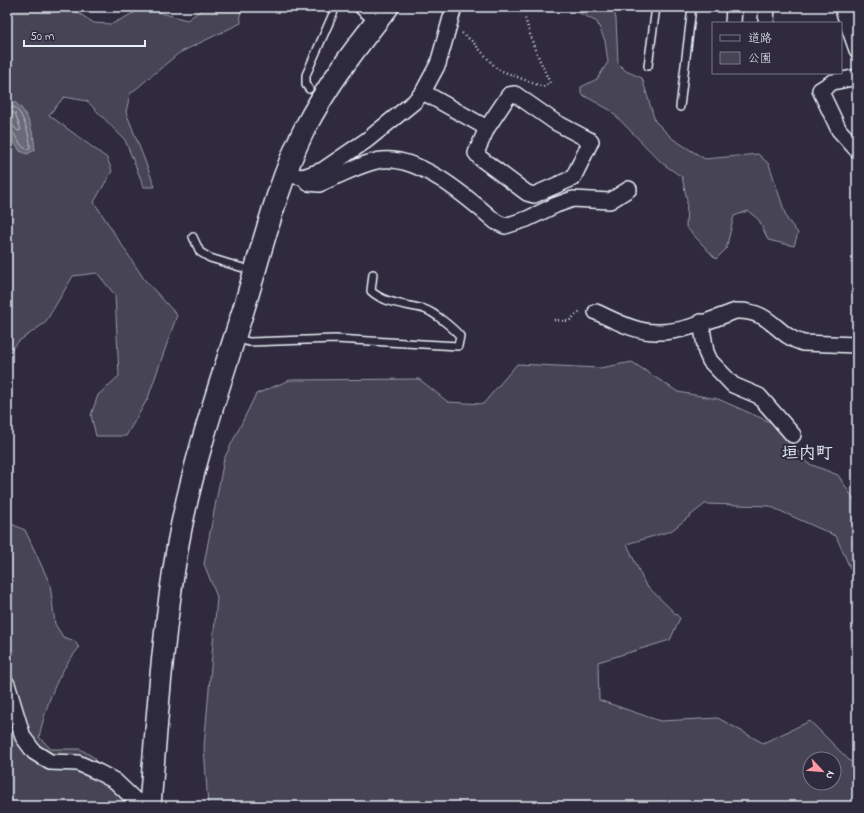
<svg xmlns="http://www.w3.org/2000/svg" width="864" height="813" font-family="'Indie Flower','Klee One',sans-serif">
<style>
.green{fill:#464455;stroke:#979aa6;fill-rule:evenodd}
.water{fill:#696978;stroke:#9c9fab}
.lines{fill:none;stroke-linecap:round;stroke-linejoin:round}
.shore{stroke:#b5bbc5;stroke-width:1}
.lane-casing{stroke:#e8f1f8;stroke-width:10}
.street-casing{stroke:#e8f1f8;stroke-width:18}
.secondary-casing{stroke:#e8f1f8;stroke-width:24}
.path{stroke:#e8f1f8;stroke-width:2.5;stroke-dasharray:1 3;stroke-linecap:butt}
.lane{stroke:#2f2a3d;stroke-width:7}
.street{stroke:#2f2a3d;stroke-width:15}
.secondary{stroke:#2f2a3d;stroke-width:21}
.labels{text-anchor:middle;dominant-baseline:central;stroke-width:4;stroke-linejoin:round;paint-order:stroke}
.neighbourhood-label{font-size:17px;font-weight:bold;fill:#e8f1f8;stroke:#2f2a3d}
</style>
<rect width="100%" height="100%" fill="#2f2a3d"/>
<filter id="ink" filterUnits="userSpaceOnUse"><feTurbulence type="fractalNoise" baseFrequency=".025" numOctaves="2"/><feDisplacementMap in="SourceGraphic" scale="8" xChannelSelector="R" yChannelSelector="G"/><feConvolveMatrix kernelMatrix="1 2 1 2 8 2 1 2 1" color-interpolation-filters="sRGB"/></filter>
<g filter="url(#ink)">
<path class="green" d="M 7,7 L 69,7 L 94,23 L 112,24 L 143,8 L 187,20 L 206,7 L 240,7 L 241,23 L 179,53 L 130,94 L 126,112 L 155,187 L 144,187 L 125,140 L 87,101 L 64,97 L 49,115 L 107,158 L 112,171 L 94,202 L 144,279 L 177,315 L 148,398 L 126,436 L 96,436 L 91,415 L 98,395 L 119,376 L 115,295 L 97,273 L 73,276 L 45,323 L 19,341 L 7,354 Z
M 573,7 L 613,7 L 616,19 L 618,63 L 626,71 L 642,78 L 655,121 L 673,139 L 705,159 L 758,154 L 769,164 L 787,219 L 798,233 L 794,246 L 768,240 L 759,220 L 748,211 L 734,216 L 726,249 L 716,259 L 686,227 L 687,200 L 682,177 L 663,164 L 610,110 L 581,94 L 581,87 L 597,79 L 608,62 L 605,41 L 597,22 L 574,10 Z
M 632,362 L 678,392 L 718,399 L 777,425 L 807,463 L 838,475 L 857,504 L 857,584 L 836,536 L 769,506 L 705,504 L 671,531 L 627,544 L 645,584 L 680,618 L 670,640 L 598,662 L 599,700 L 660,721 L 718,718 L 763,743 L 810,721 L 851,762 L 857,762 L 857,806 L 208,806 L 204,747 L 217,597 L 204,564 L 224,459 L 256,394 L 290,380 L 419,379 L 448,402 L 483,404 L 517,364 L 600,368 ZM 810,759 L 834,759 L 834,783 L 810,783 Z
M 7,522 L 25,530 L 50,584 L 55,624 L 63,637 L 75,641 L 79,648 C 56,675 47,703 39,737 L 51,749 L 80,749 L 95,758 L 100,781 L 125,799 L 131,806 L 7,806 Z"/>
<path class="water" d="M 14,102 C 28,110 34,134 35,150 L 27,154 L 20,151 L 7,131 L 7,105 Z"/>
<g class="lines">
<path class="shore" d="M 7,108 L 14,107 C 22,111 31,138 30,148 L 27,149 C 17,146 17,131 7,130
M 7,113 L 15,113 L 21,130 L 18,131 L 13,126 L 7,125"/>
<defs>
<path id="lane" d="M 648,66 L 656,7
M 309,89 L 306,85 L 306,75 L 336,7
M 680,107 L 692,7
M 193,237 L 200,252 L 210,258 L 253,271
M 236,338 L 249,342 L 335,339 L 458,346 L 460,336 C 453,328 434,312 424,309 C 406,304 385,304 371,291 L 373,274"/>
<path id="street" d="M 362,7 L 378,20
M 842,7 L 857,50
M 733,23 L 734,7
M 766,23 L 767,7
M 857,77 L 833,82 L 820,90 L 839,130 L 857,150
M 423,92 L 487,128 L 509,95 L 515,94 L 555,122 L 591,141 L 573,178 L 534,195 L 527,193 L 480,158 L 476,153 L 487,128
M 295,176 L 303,177 L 323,170 L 367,140 L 414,102 L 423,92 L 438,64 L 454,7
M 303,177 L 308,183 L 319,184 C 337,177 363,162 382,160 C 421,156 469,199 496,222 L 505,226 L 527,219 L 556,205 L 573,199 L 610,201 L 629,189
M 596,312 C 616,321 637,333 659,332 C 685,332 712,319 736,311 C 772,310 775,335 803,343 L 857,345
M 701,322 L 706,352 L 710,361 L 733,385 L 759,396 L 793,435
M 7,684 L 23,737 L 34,752 L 50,762 L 78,763 L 98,772 L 115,781 L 135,800 L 150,805"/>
<path id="secondary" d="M 150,806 C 157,718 163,631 178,544 C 192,465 219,387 243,311 C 261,253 277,184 304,130 C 327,85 357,46 388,7"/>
</defs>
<use href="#lane" class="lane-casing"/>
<use href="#street" class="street-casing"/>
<use href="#secondary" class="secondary-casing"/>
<path class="path" d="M 462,33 L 473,42 L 497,69 L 543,87 L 550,83 L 534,47 L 525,18
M 554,320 L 569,321 L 581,310"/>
<use href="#lane" class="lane"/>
<use href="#street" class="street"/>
<use href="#secondary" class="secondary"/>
</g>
</g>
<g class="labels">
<g class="neighbourhood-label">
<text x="807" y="453">垣内町</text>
</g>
</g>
<rect width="864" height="813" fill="none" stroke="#2f2a3d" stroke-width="24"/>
<rect x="12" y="12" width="840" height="789" fill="none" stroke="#e8f1f8" stroke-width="1.5" filter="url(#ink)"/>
<rect x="712" y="22" width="130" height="52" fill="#2f2a3d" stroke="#797a88"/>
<rect x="720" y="35" width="20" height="6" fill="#2f2a3d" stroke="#797a88"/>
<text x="748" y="42" font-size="12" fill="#e8f1f8">道路</text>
<rect x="720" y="52" width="20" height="12" fill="#464455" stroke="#797a88"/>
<text x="748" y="62" font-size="12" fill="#e8f1f8">公園</text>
<g transform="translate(822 771) rotate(116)"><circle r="19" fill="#2f2a3d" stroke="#797a88"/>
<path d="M0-3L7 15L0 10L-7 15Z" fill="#ff9aa2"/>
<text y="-6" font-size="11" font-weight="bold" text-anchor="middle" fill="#e8f1f8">N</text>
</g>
<path d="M24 40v6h121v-6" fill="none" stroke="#e8f1f8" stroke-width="2"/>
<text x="30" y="40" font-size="12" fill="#e8f1f8" stroke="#2f2a3d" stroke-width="3" paint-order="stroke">50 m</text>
</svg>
